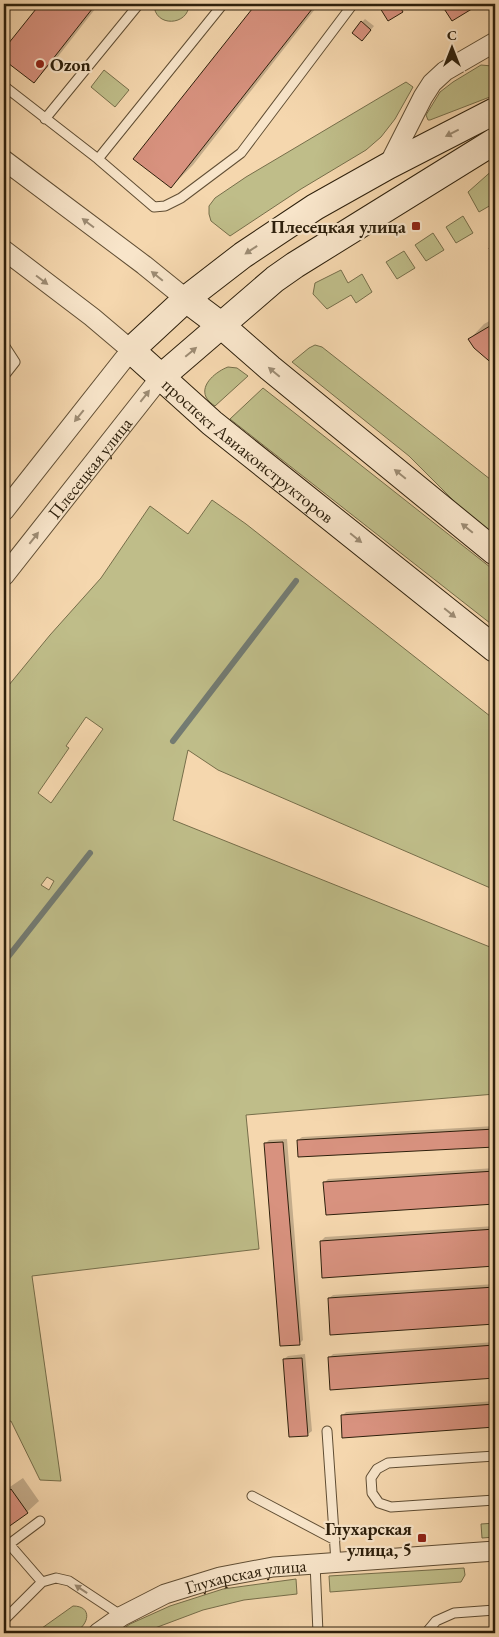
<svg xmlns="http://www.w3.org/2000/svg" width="499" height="1637" font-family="'EB Garamond',serif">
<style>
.green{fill:#bfbd89;stroke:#766e4a;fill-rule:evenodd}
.shadow{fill:#0003}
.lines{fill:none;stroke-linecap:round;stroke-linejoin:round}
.stream{stroke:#737b72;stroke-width:6}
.building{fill:#d8927f;stroke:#2e200c}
.lane-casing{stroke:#604e34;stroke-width:11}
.street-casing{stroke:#604e34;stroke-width:21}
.secondary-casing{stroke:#2e200c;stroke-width:28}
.lane{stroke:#f8e5ca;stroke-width:9}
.street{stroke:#f8e5ca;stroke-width:19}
.secondary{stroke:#f8e5ca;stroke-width:26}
.oneway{fill:#9d8c74}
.poi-dot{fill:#8f2418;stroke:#f8e5ca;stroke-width:2}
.labels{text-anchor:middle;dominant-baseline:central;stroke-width:4.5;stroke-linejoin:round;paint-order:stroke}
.poi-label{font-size:18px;font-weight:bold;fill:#2e200c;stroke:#f8e5ca;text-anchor:end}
.street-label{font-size:18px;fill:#2e200c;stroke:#f8e5ca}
</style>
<rect width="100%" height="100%" fill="#f5d7ae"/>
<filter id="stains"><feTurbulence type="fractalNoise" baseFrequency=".004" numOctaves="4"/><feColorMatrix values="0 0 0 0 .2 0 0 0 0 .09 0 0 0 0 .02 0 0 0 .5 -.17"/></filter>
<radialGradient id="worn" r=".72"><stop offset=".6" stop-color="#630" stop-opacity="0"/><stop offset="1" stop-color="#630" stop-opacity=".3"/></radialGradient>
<path class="green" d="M 154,4 L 189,4 C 189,26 154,28 154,4 Z
M 481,65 L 492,66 L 495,68 L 495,95 L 430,120 L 428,120 L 426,115 L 440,92 L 453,82 Z
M 104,70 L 129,90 L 115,107 L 91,87 Z
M 406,82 L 413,87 L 395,119 L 381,137 L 366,150 L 301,189 L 230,236 L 211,221 L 209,214 L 209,206 L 215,198 L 246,177 Z
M 495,168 L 495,213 L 491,205 L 479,212 L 468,192 Z
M 463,216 L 473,233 L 456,243 L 446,227 Z
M 433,233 L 444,250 L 426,261 L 415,245 Z
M 404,251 L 415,268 L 397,279 L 386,262 Z
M 341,270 L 348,283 L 362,274 L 372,292 L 356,303 L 351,295 L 327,309 L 313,294 L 315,283 Z
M 315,345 L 322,347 L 495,483 L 495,537 L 474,521 L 409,456 L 292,362 L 309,348 Z
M 228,367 L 237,368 L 248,376 L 215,406 C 212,404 208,401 206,397 C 200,384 217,371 228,367 Z
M 263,388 L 495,571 L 495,627 L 230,419 Z
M 212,500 L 246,524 L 495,720 L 495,890 L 218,770 L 188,750 L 173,820 L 495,949 L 495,1094 L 246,1115 L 259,1249 L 32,1276 L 61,1481 L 40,1480 L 11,1421 L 4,1423 L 4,819 L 8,819 L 8,813 L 4,814 L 4,691 L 50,635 L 101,578 L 150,506 L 188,534 ZM 86,717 L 103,729 L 51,803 L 38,793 L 69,748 L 66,746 ZM 47,877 L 54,881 L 49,890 L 41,885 Z
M 495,1523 L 495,1537 L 482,1538 L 481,1524 Z
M 464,1568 L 465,1575 L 461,1582 L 330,1592 L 329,1576 Z
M 296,1579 L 297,1594 L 244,1600 L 203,1610 L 155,1628 L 145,1633 L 117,1633 L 130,1624 L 170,1606 L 223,1589 Z
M 73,1606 C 93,1606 89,1625 75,1632 C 69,1636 44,1633 35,1633 Z"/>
<path class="shadow" d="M 41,4 L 99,4 L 56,59 L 34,81 L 4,59 L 4,51 Z
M 257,4 L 319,4 L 193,165 L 171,187 L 135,159 Z
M 387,4 L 404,4 L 406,8 L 402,11 L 382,9 Z
M 365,19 L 374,26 L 366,36 L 362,22 Z
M 495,318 L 495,364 L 475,347 L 470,339 L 484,324 Z
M 495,1126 L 495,1146 L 299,1156 L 298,1140 L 302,1137 Z
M 287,1139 L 303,1340 L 299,1344 L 265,1144 L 269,1140 Z
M 495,1168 L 495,1203 L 327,1214 L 324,1183 L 328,1179 Z
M 495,1226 L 495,1264 L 323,1276 L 321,1241 L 325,1237 Z
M 495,1284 L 495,1323 L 331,1334 L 329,1298 L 333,1295 Z
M 495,1342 L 495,1377 L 331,1389 L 329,1358 L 333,1354 Z
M 305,1354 L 312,1431 L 308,1434 L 290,1436 L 284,1359 L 288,1356 Z
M 495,1401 L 495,1426 L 343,1437 L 342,1416 L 346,1412 Z
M 23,1478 L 39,1501 L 27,1512 L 4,1528 L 4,1491 Z"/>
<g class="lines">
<path class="stream" d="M 173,741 L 296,581
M 4,962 L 90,853"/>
</g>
<path class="building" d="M 40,4 L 96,4 L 34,83 L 4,60 L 4,49 Z
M 256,4 L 316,4 L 171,188 L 133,159 Z
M 388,4 L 398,4 L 403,12 L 388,21 L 380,8 Z
M 441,4 L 480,4 L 452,21 Z
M 361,21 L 371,30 L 362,41 L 352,33 Z
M 495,244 L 495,260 L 489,248 Z
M 495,323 L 495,366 L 474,348 L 468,339 Z
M 495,1129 L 495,1147 L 298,1157 L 297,1140 Z
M 283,1142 L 300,1345 L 280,1346 L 264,1143 Z
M 495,1171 L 495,1204 L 326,1215 L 323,1182 Z
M 495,1229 L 495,1266 L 322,1278 L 320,1241 Z
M 495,1287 L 495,1324 L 330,1335 L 328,1298 Z
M 495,1345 L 495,1378 L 330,1390 L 328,1357 Z
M 302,1358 L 308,1436 L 289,1437 L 283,1359 Z
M 495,1404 L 495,1427 L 342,1438 L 341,1415 Z
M 11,1489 L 28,1513 L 4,1530 L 4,1494 Z"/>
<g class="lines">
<defs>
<path id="lane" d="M 4,86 L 98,159 L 154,207 L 165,206 L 181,198 L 241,153 L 353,4
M 45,119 L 139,4
M 98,159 L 223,4
M 4,345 L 15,362 L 4,376
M 327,1431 L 336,1562
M 495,1456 L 388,1463 L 377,1469 L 371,1478 L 372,1493 L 379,1503 L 391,1507 L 495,1500
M 252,1496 L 335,1540
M 9,1544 L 42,1582
M 4,1548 L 40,1521
M 315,1563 L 318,1633
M 4,1620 L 42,1582 L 56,1578 L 69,1581 L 122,1616
M 426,1633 L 436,1621 L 454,1613 L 495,1610"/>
<g id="street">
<path d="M 4,160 L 144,265 L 186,299"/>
<path d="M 388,166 L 423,97 L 432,83 L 445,71 L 495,42"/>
<path d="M 4,250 L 92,317 L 131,350 L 4,511"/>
<path id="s1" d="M 4,576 L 160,378"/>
<path id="s2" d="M 98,1633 L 122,1616 L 165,1594 L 220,1577 L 273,1567 L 495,1551"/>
</g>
<g id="secondary">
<path id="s3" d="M 495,111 L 388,166 L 315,207 L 243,255 L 186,299 L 131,350 L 212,423 L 495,649"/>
<path d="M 186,299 L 222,326 L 270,368 L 495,552"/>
<path d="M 160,378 L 275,279 L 295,265 L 495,141"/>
</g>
</defs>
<use href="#lane" class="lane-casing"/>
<use href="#street" class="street-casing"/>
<use href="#secondary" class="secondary-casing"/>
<use href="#lane" class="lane"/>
<use href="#street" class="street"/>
<use href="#secondary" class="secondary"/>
</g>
<defs><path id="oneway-solid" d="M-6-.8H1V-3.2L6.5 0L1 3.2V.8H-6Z" transform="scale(1.25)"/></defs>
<g class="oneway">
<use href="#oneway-solid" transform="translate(452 133) rotate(153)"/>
<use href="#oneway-solid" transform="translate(88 223) rotate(-143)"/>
<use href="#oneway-solid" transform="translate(251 250) rotate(146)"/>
<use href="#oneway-solid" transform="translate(157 276) rotate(-141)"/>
<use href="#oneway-solid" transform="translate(42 280) rotate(37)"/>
<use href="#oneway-solid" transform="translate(191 352) rotate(-40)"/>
<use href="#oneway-solid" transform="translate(274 372) rotate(-140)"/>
<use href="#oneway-solid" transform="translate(145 396) rotate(-52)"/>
<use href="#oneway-solid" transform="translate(79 416) rotate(129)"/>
<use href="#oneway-solid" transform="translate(400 474) rotate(-141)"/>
<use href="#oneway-solid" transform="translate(467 528) rotate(-141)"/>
<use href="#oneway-solid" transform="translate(34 538) rotate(-52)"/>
<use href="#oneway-solid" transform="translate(356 538) rotate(39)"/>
<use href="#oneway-solid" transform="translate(450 613) rotate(39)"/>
<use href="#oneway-solid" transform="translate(81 1589) rotate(-146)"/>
</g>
<g class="poi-dot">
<circle cx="40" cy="64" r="5"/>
<rect x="411" y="221" width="10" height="10" rx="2.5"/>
<rect x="417" y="1533" width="10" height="10" rx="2.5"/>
</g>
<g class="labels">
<g class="poi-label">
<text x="50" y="64" text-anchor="start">Ozon</text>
<text x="406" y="226">Плесецкая улица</text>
<text x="412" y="1528">Глухарская<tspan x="412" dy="21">улица, 5</tspan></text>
</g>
<g class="street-label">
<text stroke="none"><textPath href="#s3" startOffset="592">проспект Авиаконструкторов</textPath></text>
<text stroke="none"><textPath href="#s1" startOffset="138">Плесецкая улица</textPath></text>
<text stroke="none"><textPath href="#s2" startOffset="161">Глухарская улица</textPath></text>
</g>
</g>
<rect width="499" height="1637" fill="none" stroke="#f5d7ae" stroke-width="20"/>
<rect x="5" y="5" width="489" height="1627" fill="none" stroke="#2e200c" stroke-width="2.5"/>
<rect x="10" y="10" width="479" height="1617" fill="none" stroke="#2e200c"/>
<g transform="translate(452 48)" stroke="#f8e5ca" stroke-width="4" paint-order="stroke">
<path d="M0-4L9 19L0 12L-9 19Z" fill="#2e200c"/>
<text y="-8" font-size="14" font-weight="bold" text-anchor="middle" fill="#2e200c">С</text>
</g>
<rect width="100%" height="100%" filter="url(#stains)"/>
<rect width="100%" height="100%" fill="url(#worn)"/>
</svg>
